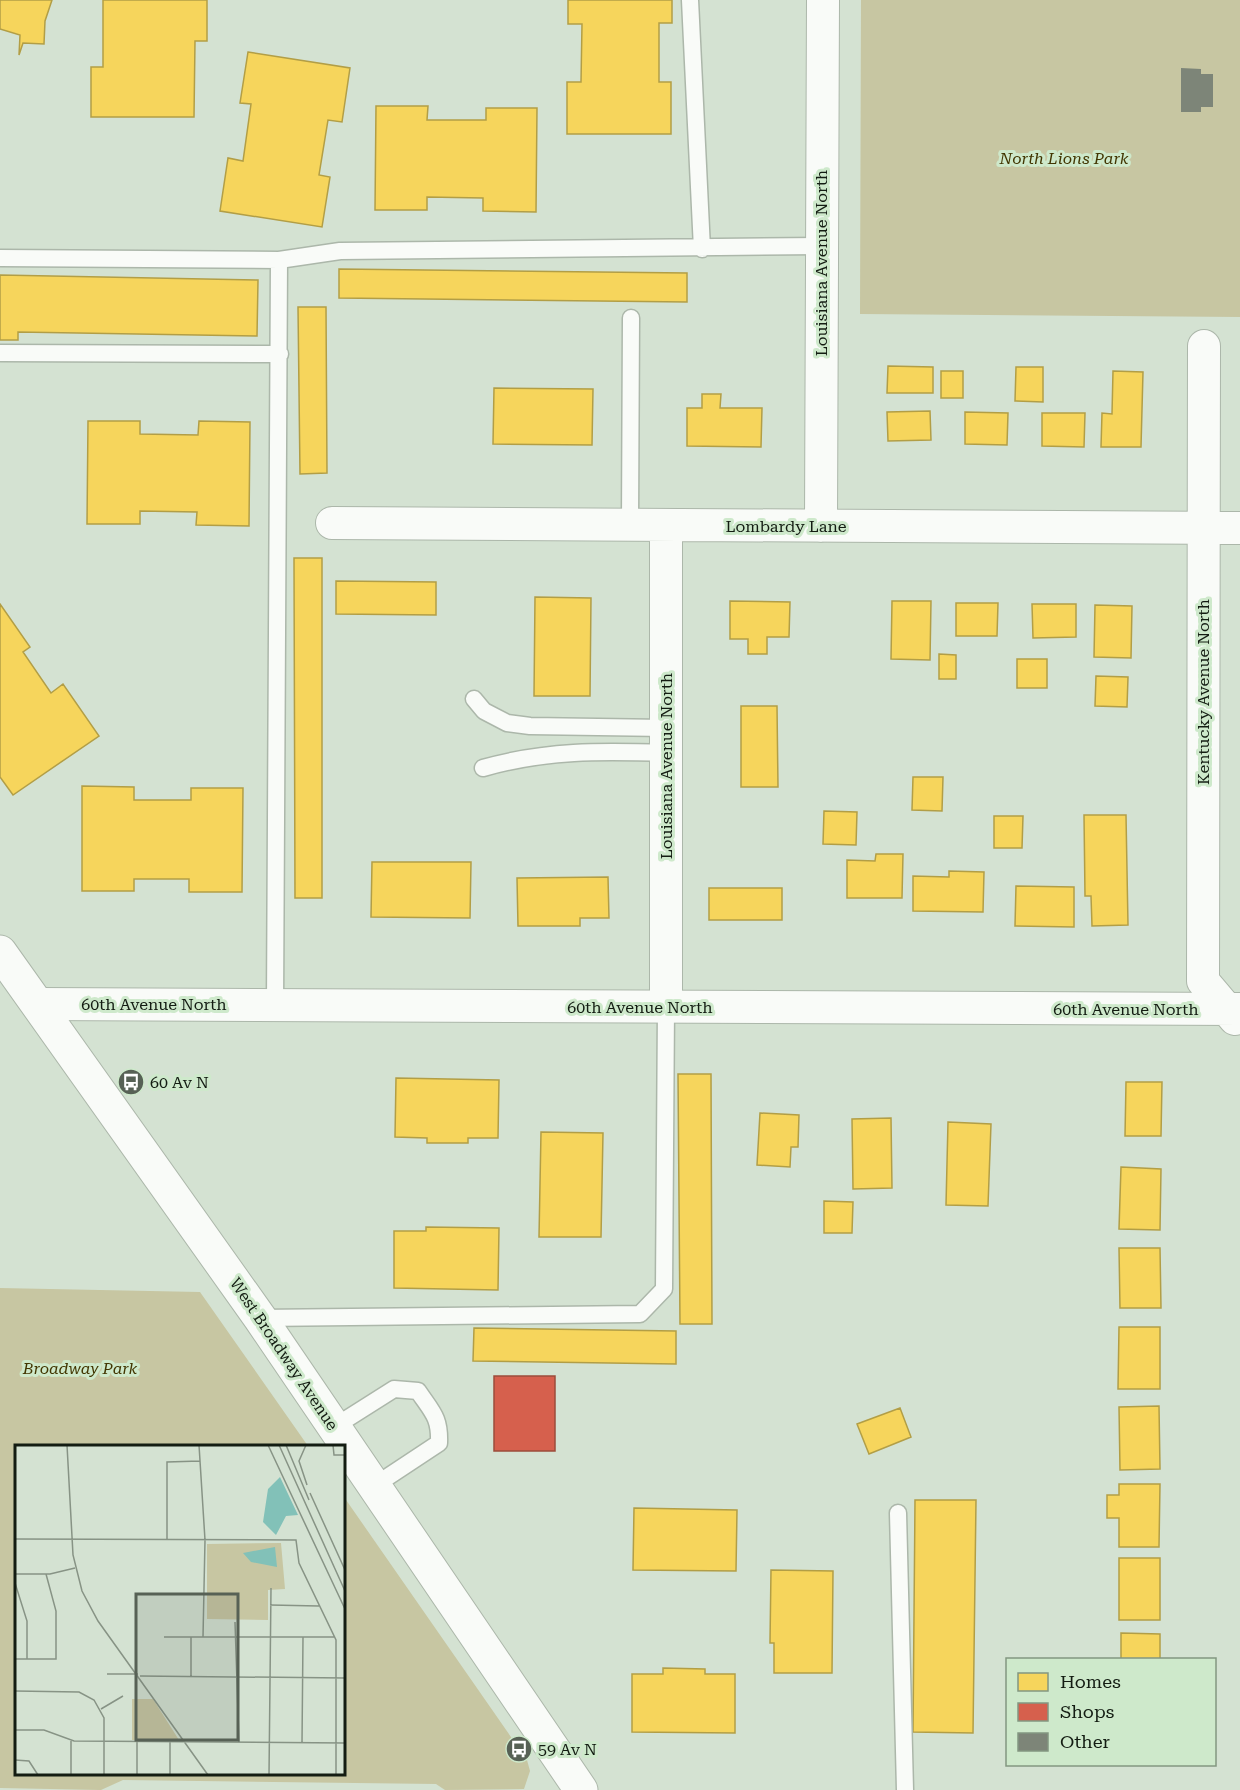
<svg xmlns="http://www.w3.org/2000/svg" width="1240" height="1790" font-family="'Roboto Serif',serif">
<style>
.green{fill:#c7c6a2}
.homes{fill:#f6d55c;stroke:#b29e46;stroke-width:1.5}
.shops{fill:#d6604d;stroke:#9c4c3b;stroke-width:1.5}
.building{fill:#7d8578}
.lines{fill:none;stroke-linecap:round;stroke-linejoin:round}
.service-casing{stroke:#acb7aa;stroke-width:19}
.minor-casing{stroke:#acb7aa;stroke-width:34}
.tertiary-casing{stroke:#acb7aa;stroke-width:35}
.service{stroke:#f9fbf8;stroke-width:16}
.minor{stroke:#f9fbf8;stroke-width:32}
.tertiary{stroke:#f9fbf8;stroke-width:33}
.labels{text-anchor:middle;dominant-baseline:central;stroke-width:6;stroke-linejoin:round;paint-order:stroke}
.park-label{font-size:16px;font-style:italic;fill:#423602;stroke:#cee9cb}
.street-label{font-size:16px;fill:#131c12;stroke:#cee9cb}
.poi-label{font-size:16px;fill:#131c12;stroke:#cee9cb;text-anchor:start}
.inset-road{fill:none;stroke:#879385;stroke-width:1.5}
.view{fill:#576155;fill-opacity:0.15;stroke:#576155;stroke-width:3}
.inset-edge{fill:none;stroke:#131c12;stroke-width:3}
</style>
<rect width="100%" height="100%" fill="#d4e2d2"/>
<path class="green" d="M 861,0 L 1240,0 L 1240,317 L 860,314 Z
M 0,1288 L 200,1292 L 308,1446 L 16,1446 L 16,1774 L 344,1774 L 344,1497 L 527,1760 L 530,1771 L 524,1789 L 445,1790 L 436,1784 L 123,1780 L 101,1790 L 0,1788 Z"/>
<path class="homes" d="M 0,0 L 52,0 L 45,21 L 44,44 L 23,43 L 19,55 L 20,35 L 0,29 Z
M 103,0 L 207,0 L 207,41 L 195,41 L 194,117 L 91,117 L 91,67 L 103,67 Z
M 568,0 L 672,0 L 672,23 L 659,23 L 659,82 L 671,82 L 671,134 L 567,134 L 567,82 L 581,82 L 582,24 L 568,24 Z
M 248,52 L 350,68 L 342,122 L 328,120 L 319,175 L 330,177 L 322,227 L 220,211 L 228,158 L 243,161 L 251,104 L 240,103 Z
M 376,106 L 428,106 L 427,120 L 486,120 L 486,108 L 537,108 L 536,212 L 483,211 L 483,198 L 427,197 L 427,210 L 375,210 Z
M 339,269 L 687,273 L 687,302 L 339,298 Z
M 0,275 L 258,280 L 257,336 L 18,332 L 18,340 L 0,340 Z
M 298,307 L 326,307 L 327,473 L 300,474 Z
M 888,366 L 933,367 L 933,393 L 887,393 Z
M 1016,367 L 1043,367 L 1043,402 L 1015,401 Z
M 941,371 L 963,371 L 963,398 L 941,398 Z
M 1113,371 L 1143,372 L 1141,447 L 1101,447 L 1102,413 L 1112,414 Z
M 494,388 L 593,389 L 592,445 L 493,444 Z
M 702,394 L 721,394 L 720,408 L 762,408 L 761,447 L 687,446 L 687,408 L 702,408 Z
M 930,411 L 931,440 L 888,441 L 887,412 Z
M 965,412 L 1008,413 L 1007,445 L 965,444 Z
M 1042,413 L 1085,413 L 1084,447 L 1042,446 Z
M 88,421 L 140,421 L 140,434 L 198,435 L 199,421 L 250,422 L 249,526 L 196,525 L 197,512 L 140,511 L 140,524 L 87,524 Z
M 294,558 L 322,558 L 322,898 L 295,898 Z
M 336,581 L 436,582 L 436,615 L 336,614 Z
M 535,597 L 591,598 L 590,696 L 534,696 Z
M 730,601 L 790,602 L 789,637 L 767,637 L 767,654 L 748,654 L 748,639 L 730,639 Z
M 892,601 L 931,601 L 930,660 L 891,659 Z
M 956,603 L 998,603 L 997,636 L 956,636 Z
M 0,604 L 30,647 L 23,652 L 51,693 L 63,684 L 99,736 L 13,795 L 0,777 Z
M 1032,604 L 1076,604 L 1076,637 L 1033,638 Z
M 1095,605 L 1132,606 L 1131,658 L 1094,657 Z
M 939,654 L 956,655 L 956,679 L 939,679 Z
M 1017,659 L 1047,659 L 1047,688 L 1017,688 Z
M 1096,676 L 1128,677 L 1127,707 L 1095,706 Z
M 741,706 L 777,706 L 778,787 L 741,787 Z
M 913,777 L 943,777 L 942,811 L 912,810 Z
M 82,786 L 134,787 L 134,800 L 191,800 L 191,788 L 243,788 L 242,892 L 189,892 L 189,879 L 134,879 L 134,891 L 82,891 Z
M 824,811 L 857,812 L 856,845 L 823,844 Z
M 1084,815 L 1126,815 L 1128,925 L 1092,926 L 1091,896 L 1085,896 Z
M 994,816 L 1023,816 L 1022,848 L 994,848 Z
M 876,854 L 903,854 L 902,898 L 847,898 L 847,860 L 875,861 Z
M 372,862 L 471,862 L 470,918 L 371,917 Z
M 949,871 L 984,872 L 983,912 L 913,911 L 913,876 L 949,877 Z
M 608,877 L 609,918 L 580,918 L 580,926 L 518,926 L 517,878 Z
M 1016,886 L 1074,887 L 1074,927 L 1015,926 Z
M 709,888 L 782,888 L 782,920 L 709,920 Z
M 678,1074 L 711,1074 L 712,1324 L 680,1324 Z
M 396,1078 L 499,1080 L 498,1138 L 468,1138 L 468,1143 L 427,1143 L 427,1138 L 395,1137 Z
M 1126,1082 L 1162,1082 L 1161,1136 L 1125,1136 Z
M 760,1113 L 799,1115 L 798,1147 L 791,1147 L 790,1167 L 757,1165 Z
M 891,1118 L 892,1188 L 853,1189 L 852,1119 Z
M 948,1122 L 991,1124 L 988,1206 L 946,1205 Z
M 541,1132 L 603,1133 L 601,1237 L 539,1237 Z
M 1121,1167 L 1161,1169 L 1160,1230 L 1119,1229 Z
M 824,1201 L 853,1202 L 852,1233 L 824,1233 Z
M 426,1227 L 499,1228 L 498,1290 L 394,1288 L 394,1231 L 426,1231 Z
M 1119,1248 L 1160,1248 L 1161,1308 L 1120,1308 Z
M 1119,1327 L 1160,1327 L 1160,1389 L 1118,1389 Z
M 474,1328 L 676,1331 L 676,1364 L 473,1361 Z
M 1159,1406 L 1160,1469 L 1120,1470 L 1119,1407 Z
M 900,1408 L 911,1437 L 869,1454 L 857,1424 Z
M 1119,1484 L 1160,1484 L 1159,1547 L 1119,1547 L 1119,1518 L 1107,1518 L 1107,1495 L 1119,1495 Z
M 915,1500 L 976,1500 L 973,1733 L 913,1732 Z
M 634,1508 L 737,1510 L 736,1571 L 633,1570 Z
M 1119,1558 L 1160,1558 L 1160,1620 L 1119,1620 Z
M 771,1570 L 833,1571 L 832,1673 L 774,1673 L 774,1643 L 770,1643 Z
M 1121,1633 L 1160,1634 L 1160,1660 L 1121,1660 Z
M 663,1668 L 705,1669 L 705,1674 L 735,1674 L 735,1733 L 632,1732 L 632,1674 L 663,1674 Z"/>
<path class="shops" d="M 494,1376 L 555,1376 L 555,1451 L 494,1451 Z"/>
<path class="building" d="M 1181,68 L 1201,69 L 1201,74 L 1213,74 L 1213,107 L 1201,107 L 1201,112 L 1181,112 Z"/>
<g class="lines">
<defs>
<path id="service" d="M 690,0 L 702,249
M 0,258 L 279,260 L 340,251 L 821,246
M 0,353 L 280,354
M 630,525 L 631,318
M 474,699 L 484,711 L 507,723 L 530,726 L 666,728
M 483,768 C 546,750 601,751 666,753
M 275,1005 L 279,260
M 260,1318 L 640,1314 L 664,1289 L 666,1007
M 334,1427 L 394,1389 L 418,1391 C 432,1412 440,1417 439,1443 L 374,1486
M 898,1513 L 905,1790"/>
<path id="minor" d="M 1204,346 L 1203,981 L 1235,1019
M 332,523 L 1240,528
M 666,525 L 666,1007
M 821,526 L 823,0
M 39,1004 L 1240,1009"/>
<path id="tertiary" d="M 0,952 L 260,1318 L 581,1790"/>
</defs>
<use href="#service" class="service-casing"/>
<use href="#minor" class="minor-casing"/>
<use href="#tertiary" class="tertiary-casing"/>
<use href="#service" class="service"/>
<use href="#minor" class="minor"/>
<use href="#tertiary" class="tertiary"/>
</g>
<defs>
<symbol id="bus-disc" viewBox="-11 -11 22 22"><circle r="9.5" fill="#576155" stroke="#cee9cb"/><path d="M-5-6H5V4H4V6H2V4H-2V6H-4V4H-5ZM-3.5-4V0h7V-4ZM-3.5 1.2v1.5H-2V1.2ZM2 1.2v1.5H3.5V1.2Z" fill="#fff"/></symbol>
</defs>
<g fill-rule="evenodd">
<use href="#bus-disc" x="116" y="1067" width="30" height="30"/>
<use href="#bus-disc" x="504" y="1734" width="30" height="30"/>
</g>
<g class="labels">
<g class="park-label">
<text x="1064" y="158">North Lions Park</text>
<text x="80" y="1368">Broadway Park</text>
</g>
<g class="street-label">
<text transform="translate(821 263) rotate(-90)">Louisiana Avenue North</text>
<text x="786" y="526">Lombardy Lane</text>
<text transform="translate(1203 692) rotate(-90)">Kentucky Avenue North</text>
<text transform="translate(666 766) rotate(-90)">Louisiana Avenue North</text>
<text x="154" y="1004">60th Avenue North</text>
<text x="640" y="1007">60th Avenue North</text>
<text x="1126" y="1009">60th Avenue North</text>
<text transform="translate(284 1354) rotate(56)">West Broadway Avenue</text>
</g>
<g class="poi-label">
<text x="150" y="1082">60 Av N</text>
<text x="538" y="1749">59 Av N</text>
</g>
</g>
<g transform="translate(15 1445)">
<rect width="330" height="330" fill="#d4e2d2"/>
<path d="M 266,98 L 270,144 L 253,145 L 253,175 L 192,174 L 192,99 ZM 117,254 L 138,254 L 164,295 L 117,295 Z" fill="#c7c6a2"/>
<path d="M 265,32 L 283,70 L 271,71 L 261,90 L 248,77 L 253,44 ZM 260,102 L 262,122 L 236,117 L 228,108 Z" fill="#82c1b8"/>
<path class="inset-road" d="M 52,0 L 58,110 L 67,146 L 83,176 L 193,330M 184,0 L 190,95 L 188,192M 253,0 L 330,164M 264,0 L 330,146M 271,0 L 294,55M 291,0 L 284,16 L 292,40M 318,0 L 319,10 L 330,10M 295,48 L 330,125M 0,94 L 281,95 L 284,118 L 321,195 L 321,330M 152,95 L 152,17 L 185,16M 0,129 L 35,129 L 60,123M 0,138 L 12,176 L 12,214M 255,160 L 304,161M 220,177 L 224,298M 149,192 L 319,192M 176,192 L 176,231M 0,214 L 41,214 L 41,166 L 31,129M 92,229 L 123,229M 125,231 L 330,233M 0,246 L 64,247 L 79,255 L 89,273 L 89,330M 86,264 L 108,251M 0,285 L 29,285 L 59,296 L 330,298M 287,298 L 288,192M 0,315 L 14,316 L 23,330M 56,330 L 56,296M 122,330 L 122,297M 155,330 L 155,297M 193,330 L 231,330M 254,330 L 256,143"/>
<path class="view" d="M 121,149 L 223,149 L 223,295 L 121,295 Z"/>
<rect width="330" height="330" class="inset-edge"/>
</g>
<rect x="1006" y="1658" width="210" height="108" fill="#cee9cb" stroke="#839781" stroke-width="1.5"/>
<rect x="1018" y="1673" width="30" height="18" fill="#f6d55c" stroke="#839781" stroke-width="1.5"/>
<text x="1060" y="1688" font-size="18" fill="#131c12">Homes</text>
<rect x="1018" y="1703" width="30" height="18" fill="#d6604d" stroke="#839781" stroke-width="1.5"/>
<text x="1060" y="1718" font-size="18" fill="#131c12">Shops</text>
<rect x="1018" y="1733" width="30" height="18" fill="#7d8578" stroke="#839781" stroke-width="1.5"/>
<text x="1060" y="1748" font-size="18" fill="#131c12">Other</text>
</svg>
